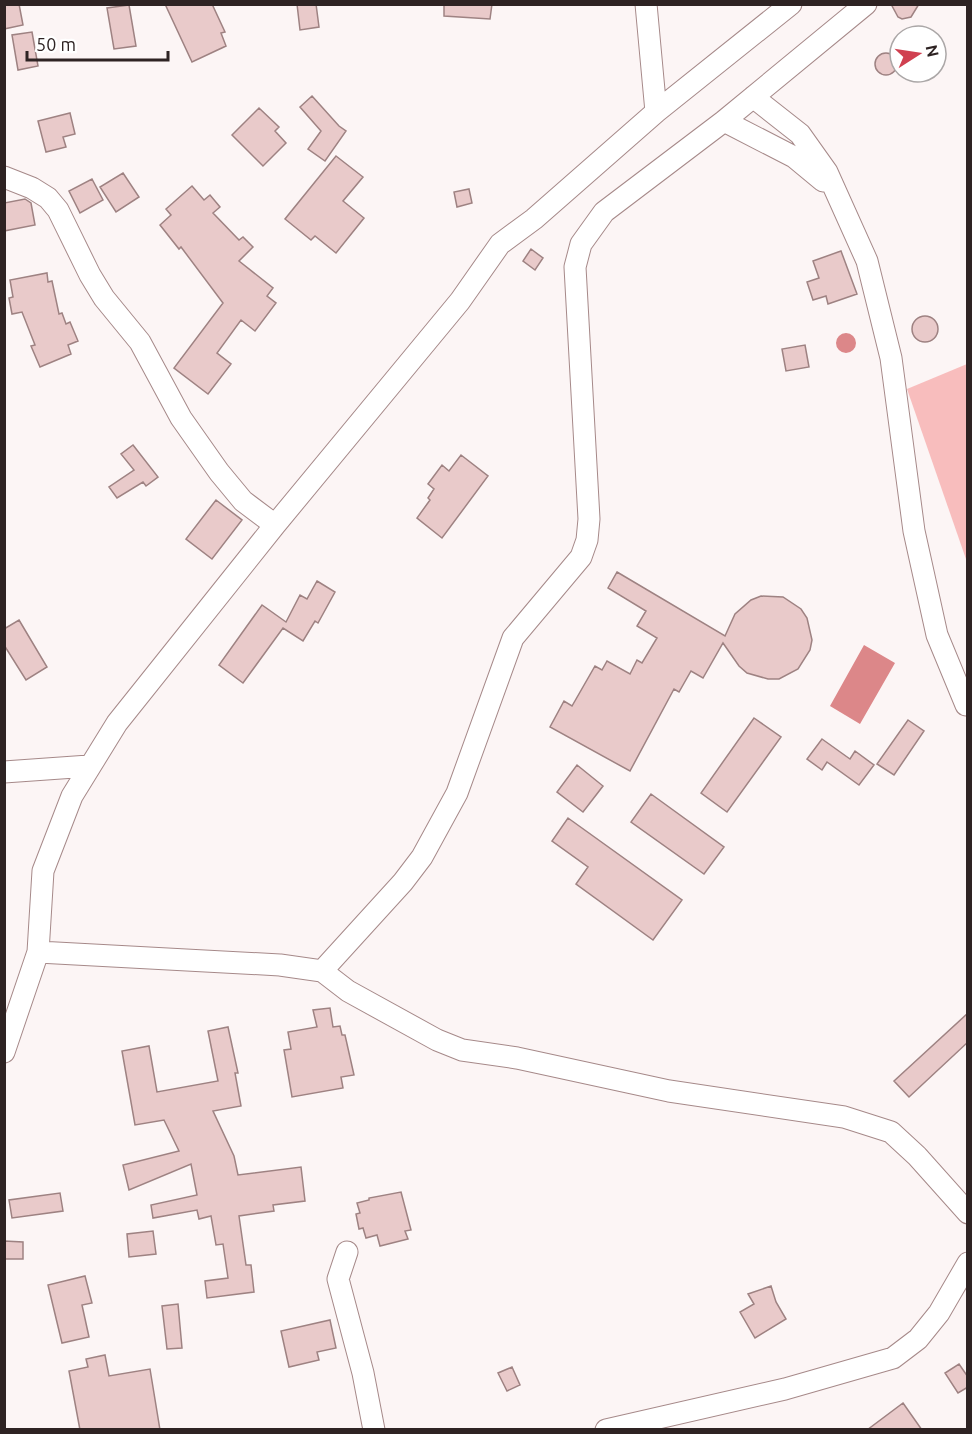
<svg xmlns="http://www.w3.org/2000/svg" width="972" height="1434" font-family="Ubuntu,sans-serif">
<style>
.green{fill:#f8bdbd}
.water{fill:#dc8789}
.building{fill:#e9caca;stroke:#9e8282;stroke-width:1.5}
.lines{fill:none;stroke-linecap:round;stroke-linejoin:round}
.minor-casing{stroke:#a68989;stroke-width:23}
.minor{stroke:#fff;stroke-width:21}
</style>
<rect width="100%" height="100%" fill="#fcf5f5"/>
<path class="green" d="M 967,364 L 967,562 L 907,389 Z"/>
<path class="water" d="M836 343a10 10 0 1 1 20 0a10 10 0 1 1-20 0Z
M 864,645 L 895,663 L 860,724 L 830,706 Z"/>
<path class="building" d="M 4,4 L 19,4 L 23,25 L 4,29 Z
M 165,4 L 212,4 L 225,32 L 221,33 L 226,46 L 192,62 Z
M 297,4 L 316,4 L 319,27 L 300,30 Z
M 444,4 L 492,4 L 490,19 L 444,16 Z
M 891,4 L 919,4 L 911,17 L 902,19 L 898,17 Z
M 129,5 L 136,46 L 114,49 L 107,8 Z
M 32,32 L 38,66 L 18,70 L 12,35 Z
M875 64a11 11 0 1 1 22 0a11 11 0 1 1-22 0Z
M 312,96 L 339,126 L 346,131 L 325,161 L 308,149 L 321,131 L 300,107 Z
M 259,108 L 279,127 L 275,131 L 286,143 L 263,166 L 232,135 Z
M 70,113 L 75,134 L 63,137 L 66,147 L 46,152 L 38,121 Z
M 336,156 L 363,177 L 343,201 L 364,218 L 336,253 L 315,236 L 311,240 L 285,219 Z
M 123,173 L 139,197 L 116,212 L 100,187 Z
M 92,179 L 103,200 L 80,213 L 69,191 Z
M 192,186 L 204,200 L 210,195 L 220,207 L 213,213 L 239,240 L 243,237 L 253,247 L 239,261 L 273,288 L 267,296 L 276,303 L 255,331 L 241,320 L 217,353 L 231,364 L 208,394 L 174,368 L 223,303 L 181,247 L 179,249 L 160,225 L 171,215 L 166,209 Z
M 469,189 L 472,203 L 457,207 L 454,192 Z
M 25,199 L 31,203 L 35,225 L 4,231 L 4,203 Z
M 531,249 L 543,258 L 535,270 L 523,261 Z
M 841,251 L 857,294 L 828,304 L 826,296 L 813,300 L 807,282 L 819,278 L 813,261 Z
M 47,273 L 48,282 L 52,281 L 59,314 L 62,313 L 66,324 L 70,322 L 78,341 L 68,345 L 71,354 L 40,367 L 31,346 L 35,345 L 22,312 L 12,314 L 9,298 L 13,297 L 10,280 Z
M912 329a13 13 0 1 1 26 0a13 13 0 1 1-26 0Z
M 805,345 L 809,367 L 786,371 L 782,349 Z
M 133,445 L 158,477 L 146,486 L 143,482 L 117,498 L 109,487 L 134,470 L 121,454 Z
M 461,455 L 488,476 L 442,538 L 417,518 L 430,500 L 428,498 L 434,489 L 428,484 L 442,465 L 449,471 Z
M 216,500 L 242,520 L 212,559 L 186,539 Z
M 617,572 L 725,636 L 735,614 L 751,600 L 761,596 L 783,597 L 801,609 L 807,618 L 812,640 L 810,650 L 798,669 L 779,679 L 768,679 L 747,673 L 739,666 L 723,643 L 703,678 L 691,671 L 679,692 L 674,689 L 630,771 L 550,727 L 564,701 L 572,706 L 595,666 L 602,670 L 607,661 L 630,674 L 637,660 L 642,663 L 657,638 L 637,626 L 646,611 L 608,588 Z
M 317,581 L 335,592 L 318,623 L 315,621 L 303,641 L 283,628 L 243,683 L 219,665 L 262,605 L 286,622 L 300,595 L 307,599 Z
M 19,620 L 47,667 L 26,680 L 4,645 L 4,629 Z
M 754,718 L 781,737 L 727,812 L 701,793 Z
M 908,720 L 924,731 L 894,775 L 877,764 Z
M 822,739 L 850,759 L 855,751 L 874,765 L 859,785 L 827,762 L 822,770 L 807,759 Z
M 577,765 L 603,786 L 583,812 L 557,792 Z
M 651,794 L 724,847 L 704,874 L 631,822 Z
M 568,818 L 682,900 L 653,940 L 576,884 L 588,867 L 552,841 Z
M 330,1008 L 333,1027 L 340,1026 L 342,1035 L 345,1035 L 354,1075 L 341,1077 L 343,1088 L 292,1097 L 284,1050 L 291,1049 L 288,1032 L 317,1027 L 313,1010 Z
M 968,1013 L 968,1042 L 909,1097 L 894,1081 Z
M 228,1027 L 238,1073 L 235,1073 L 241,1106 L 213,1111 L 234,1156 L 238,1175 L 301,1167 L 305,1201 L 273,1205 L 274,1211 L 239,1216 L 246,1265 L 251,1265 L 254,1292 L 207,1298 L 205,1281 L 228,1278 L 223,1244 L 216,1245 L 211,1216 L 199,1219 L 197,1210 L 153,1218 L 151,1205 L 197,1195 L 191,1164 L 129,1190 L 123,1165 L 179,1151 L 164,1120 L 135,1125 L 122,1051 L 149,1046 L 157,1092 L 218,1081 L 208,1031 Z
M 401,1192 L 411,1230 L 405,1231 L 408,1239 L 380,1246 L 377,1235 L 366,1238 L 363,1228 L 359,1229 L 356,1214 L 360,1213 L 357,1203 L 369,1200 L 369,1198 Z
M 60,1193 L 63,1211 L 12,1218 L 9,1200 Z
M 153,1231 L 156,1254 L 129,1257 L 127,1234 Z
M 4,1241 L 23,1242 L 23,1259 L 4,1259 Z
M 85,1276 L 92,1303 L 82,1305 L 89,1337 L 62,1343 L 48,1285 Z
M 771,1286 L 776,1302 L 786,1319 L 755,1338 L 740,1312 L 754,1304 L 748,1294 Z
M 178,1304 L 182,1348 L 167,1349 L 162,1306 Z
M 330,1320 L 336,1348 L 317,1352 L 319,1360 L 289,1367 L 281,1331 Z
M 105,1355 L 109,1376 L 150,1369 L 160,1430 L 80,1430 L 69,1371 L 88,1367 L 86,1359 Z
M 959,1364 L 968,1377 L 968,1387 L 958,1393 L 945,1373 Z
M 512,1367 L 520,1385 L 507,1391 L 498,1373 Z
M 903,1403 L 922,1430 L 867,1430 Z"/>
<g class="lines">
<defs>
<path id="minor" d="M 646,4 L 656,112
M 753,97 L 800,134 L 827,172 L 867,261 L 891,358 L 914,531 L 937,635 L 966,705
M 724,121 L 794,157 L 823,181
M 4,177 L 32,188 L 48,198 L 58,210 L 90,275 L 104,298 L 140,342 L 181,418 L 219,472 L 243,501 L 275,525
M 4,772 L 89,766
M 38,952 L 280,965 L 322,971 L 348,991 L 437,1040 L 462,1050 L 517,1058 L 669,1091 L 844,1117 L 891,1132 L 917,1156 L 968,1213
M 322,971 L 403,882 L 422,857 L 457,793 L 513,638 L 581,557 L 587,540 L 589,519 L 575,267 L 581,244 L 604,212 L 724,121 L 866,4
M 4,1052 L 38,952 L 43,871 L 72,796 L 117,723 L 275,525 L 460,301 L 500,244 L 534,219 L 656,112 L 791,4
M 347,1252 L 338,1279 L 363,1373 L 374,1430
M 606,1430 L 785,1389 L 893,1358 L 918,1339 L 939,1313 L 968,1263"/>
</defs>
<use href="#minor" class="minor-casing"/>
<use href="#minor" class="minor"/>
</g>
<rect width="972" height="1434" fill="none" stroke="#2e2323" stroke-width="12"/>
<g transform="translate(918 54) rotate(78)"><circle r="28" fill="#ffffff" stroke="#aba7a7" stroke-width="1.5"/>
<path d="M0-4.5L10 22L0 15L-10 22Z" fill="#d04050"/>
<text y="-9" font-size="16" font-weight="bold" text-anchor="middle" fill="#2e2323">N</text>
</g>
<path d="M27 51v9h141v-9" fill="none" stroke="#2e2323" stroke-width="3"/>
<text x="36" y="51" font-size="18" fill="#2e2323" stroke="#ffffff" stroke-width="4.5" paint-order="stroke">50 m</text>
</svg>
